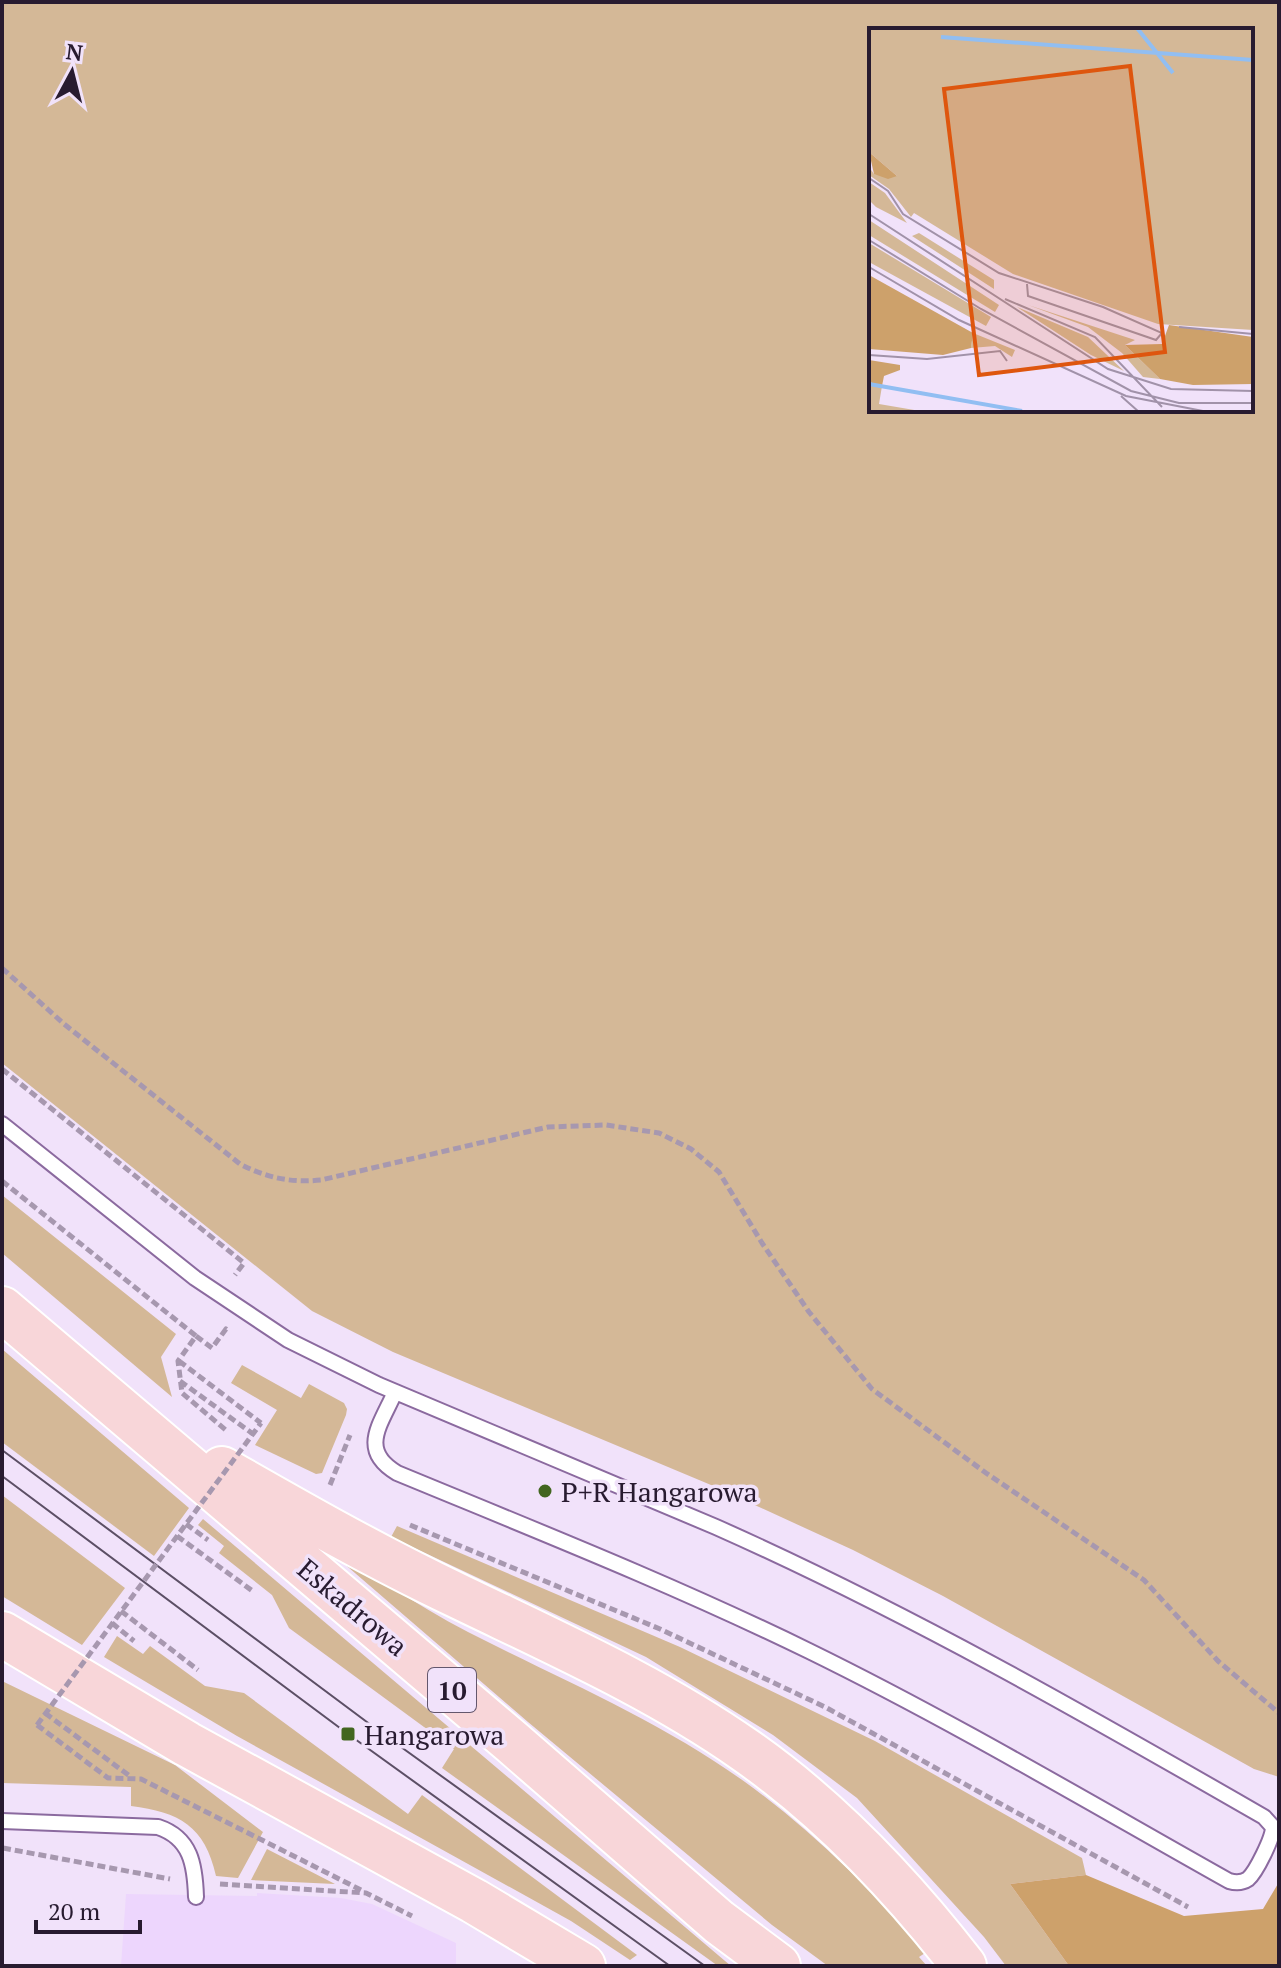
<svg xmlns="http://www.w3.org/2000/svg" width="1281" height="1968" font-family="'PT Serif',serif">
<style>
.built{fill:#edd6fd}
.green{fill:#d4b897;fill-rule:evenodd}
.forest{fill:#cda16b}
.lines{fill:none;stroke-linecap:round;stroke-linejoin:round}
.service-casing{stroke:#8b6a9f;stroke-width:18}
.primary-casing{stroke:#fff;stroke-width:48}
.path{stroke:#a798af;stroke-width:5;stroke-dasharray:8 4;stroke-linecap:butt}
.service{stroke:#fff;stroke-width:14}
.primary{stroke:#f8d6d9;stroke-width:44}
.tram{stroke:#5c4f65;stroke-width:2}
.path-bridge{stroke:#a798af;stroke-width:5;stroke-dasharray:8 4;stroke-linecap:butt}
.poi-dot{fill:#42661f;stroke:#f1e2fa;stroke-width:3}
.labels{text-anchor:middle;dominant-baseline:central;stroke-width:7;stroke-linejoin:round;paint-order:stroke}
.shield{fill:#f1e2fa;stroke:#64576d;stroke-width:2}
.shield-label{font-size:26px;font-weight:bold;fill:#281b30}
.poi-label{font-size:28px;fill:#281b30;stroke:#f1e2fa;text-anchor:start}
.street-label{font-size:28px;fill:#281b30;stroke:#f1e2fa}
.inset-river{fill:none;stroke:#91bef2;stroke-width:4}
.inset-road{fill:none;stroke:#a192a9;stroke-width:2}
.view{fill:#de560e;fill-opacity:0.15;stroke:#de560e;stroke-width:4}
.inset-edge{fill:none;stroke:#281b30;stroke-width:4}
</style>
<rect width="100%" height="100%" fill="#f1e2fa"/>
<path class="built" d="M 257,1893 L 341,1898 L 372,1904 L 456,1943 L 456,1966 L 121,1966 L 126,1894 L 257,1896 Z"/>
<path class="green" d="M 2,2 L 1279,2 L 1279,1777 L 1254,1769 L 943,1596 L 853,1550 L 711,1485 L 393,1352 L 312,1311 L 2,1063 ZM 871,30 L 1251,30 L 1251,410 L 871,410 Z
M 2,1195 L 176,1334 L 161,1357 L 172,1397 L 2,1253 Z
M 2,1349 L 189,1508 L 154,1556 L 2,1442 Z
M 242,1365 L 301,1398 L 309,1384 L 344,1403 L 347,1409 L 346,1415 L 322,1473 L 316,1474 L 255,1445 L 277,1410 L 231,1383 Z
M 2,1495 L 125,1588 L 82,1645 L 2,1596 Z
M 203,1519 L 731,1966 L 718,1966 L 442,1768 L 454,1749 L 289,1628 L 272,1595 L 219,1553 L 224,1546 L 198,1525 Z
M 397,1526 L 680,1647 L 875,1741 L 1082,1858 L 1086,1875 L 1010,1884 L 1069,1966 L 1006,1966 L 984,1937 L 857,1798 L 773,1735 L 646,1657 L 391,1537 Z
M 312,1536 C 364,1569 414,1604 468,1632 C 562,1680 659,1720 745,1782 C 813,1831 871,1890 928,1951 L 919,1957 L 927,1966 L 828,1966 L 772,1925 L 528,1722 Z
M 117,1636 L 143,1654 L 150,1646 L 205,1686 L 244,1693 L 408,1814 L 422,1795 L 637,1955 L 630,1960 L 571,1921 L 237,1736 L 104,1657 Z
M 2,1681 L 175,1765 L 263,1832 L 238,1878 L 216,1876 C 205,1826 179,1812 131,1806 L 131,1787 L 2,1783 Z
M 267,1849 L 335,1884 L 251,1880 Z"/>
<path class="forest" d="M 1086,1875 L 1184,1916 L 1263,1909 L 1279,1882 L 1279,1966 L 1069,1966 L 1010,1884 Z"/>
<g class="lines">
<defs>
<path id="service" d="M 2,1124 L 195,1278 L 288,1340 L 379,1385 L 716,1527 C 905,1611 1085,1714 1264,1817 L 1273,1827 C 1273,1838 1256,1872 1248,1879 C 1242,1883 1236,1883 1229,1881 C 1090,1803 952,1721 809,1651 C 674,1585 535,1530 397,1473 C 358,1450 381,1424 395,1392
M 2,1821 L 158,1827 C 191,1838 195,1865 196,1897"/>
<path id="primary" d="M 2,1309 L 512,1742 L 719,1922 L 778,1966
M 222,1469 C 299,1513 376,1557 456,1595 C 555,1643 655,1687 745,1750 C 828,1808 902,1886 964,1966
M 2,1634 L 187,1744 L 474,1901 L 583,1966"/>
</defs>
<use href="#service" class="service-casing"/>
<use href="#primary" class="primary-casing"/>
<path class="path" d="M 2,968 L 64,1024 L 240,1164 C 267,1178 291,1183 321,1180 L 548,1127 L 606,1125 L 659,1133 L 691,1149 L 719,1172 L 762,1243 L 809,1312 L 872,1389 L 986,1473 L 1144,1580 L 1218,1661 L 1279,1713
M 2,1069 L 244,1263 L 235,1275
M 2,1181 L 196,1336 L 178,1361 L 182,1393 L 227,1431
M 196,1336 L 212,1348 L 226,1329 L 228,1331
M 179,1361 L 261,1423
M 180,1381 L 253,1434
M 330,1485 L 350,1435
M 186,1524 L 208,1540
M 410,1525 L 660,1629 L 825,1707 L 1188,1907
M 177,1536 L 254,1592
M 121,1611 L 198,1670
M 112,1623 L 134,1641
M 45,1713 L 131,1777
M 37,1725 L 108,1778 L 141,1779 L 363,1891
M 3,1848 L 170,1879
M 220,1884 L 366,1893 L 412,1916"/>
<use href="#service" class="service"/>
<use href="#primary" class="primary"/>
<path class="tram" d="M 2,1450 L 383,1734 L 705,1966
M 2,1476 L 348,1734 L 670,1966"/>
<path class="path-bridge" d="M 37,1725 L 261,1423"/>
</g>
<g class="poi-dot">
<circle cx="545" cy="1491" r="8"/>
<rect x="340" y="1726" width="16" height="16" rx="4"/>
</g>
<g class="labels">
<rect class="shield" x="428" y="1668" width="48" height="44" rx="6"/>
<g class="shield-label">
<text x="452" y="1690">10</text>
</g>
<g class="poi-label">
<text x="561" y="1491">P+R Hangarowa</text>
<text x="364" y="1734">Hangarowa</text>
</g>
<g class="street-label">
<text transform="translate(353 1607) rotate(40)">Eskadrowa</text>
</g>
</g>
<g transform="translate(869 28)">
<rect width="384" height="384" fill="#f1e2fa"/>
<path d="M 0,0 L 384,0 L 384,302 L 289,296 L 144,246 L 45,185 L 42,189 L 20,161 L 0,147 L 0,139 L 5,146 L 28,148 L 0,124 ZM 0,154 L 16,165 L 38,195 L 7,179 L 0,172 ZM 0,192 L 130,277 L 126,284 L 0,207 ZM 50,205 L 125,252 L 125,261 L 43,208 ZM 0,215 L 122,289 L 117,298 L 0,234 ZM 159,277 L 266,312 L 256,317 L 291,351 L 274,349 L 253,325 L 219,299 ZM 148,279 L 219,309 L 255,343 L 222,327 ZM 104,305 L 146,322 L 143,329 L 126,318 L 102,320 ZM 0,354 L 13,358 L 10,376 L 57,384 L 0,384 Z" fill="#d4b897"/>
<path d="M 0,124 L 28,148 L 19,151 L 5,146 ZM 0,247 L 104,305 L 102,320 L 74,327 L 0,321 ZM 300,297 L 384,309 L 384,356 L 324,357 L 291,351 L 256,317 L 293,316 ZM 0,332 L 31,337 L 31,342 L 15,348 L 13,358 L 0,354 Z" fill="#cda16b"/>
<path class="inset-river" d="M 268,0 L 304,45M 72,9 L 384,32M 0,356 L 153,383"/>
<path class="inset-road" d="M 0,150 L 19,163 L 34,186 L 130,245 L 234,279 L 293,305 L 287,312 L 159,268 L 158,256M 0,186 L 239,341 L 302,361 L 384,363M 0,212 L 112,281 L 262,363 L 310,375 L 384,375M 0,239 L 90,292 L 257,368 L 339,384M 136,271 L 226,309 L 293,379M 310,299 L 384,306M 0,327 L 58,331 L 131,323 L 138,333M 252,368 L 270,384"/>
<path class="view" d="M 261,38 L 296,324 L 110,347 L 75,61 Z"/>
<rect width="384" height="384" class="inset-edge"/>
</g>
<rect width="1281" height="1968" fill="none" stroke="#281b30" stroke-width="8"/>
<g transform="translate(72 72) rotate(7)" stroke="#f1e2fa" stroke-width="6" paint-order="stroke">
<path d="M0-6L14 30L0 20L-14 30Z" fill="#281b30"/>
<text y="-12" font-size="22" font-weight="bold" text-anchor="middle" fill="#281b30">N</text>
</g>
<path d="M36 1920v12h104v-12" fill="none" stroke="#281b30" stroke-width="4"/>
<text x="48" y="1920" font-size="24" fill="#281b30" stroke="#f1e2fa" stroke-width="6" paint-order="stroke">20 m</text>
</svg>
